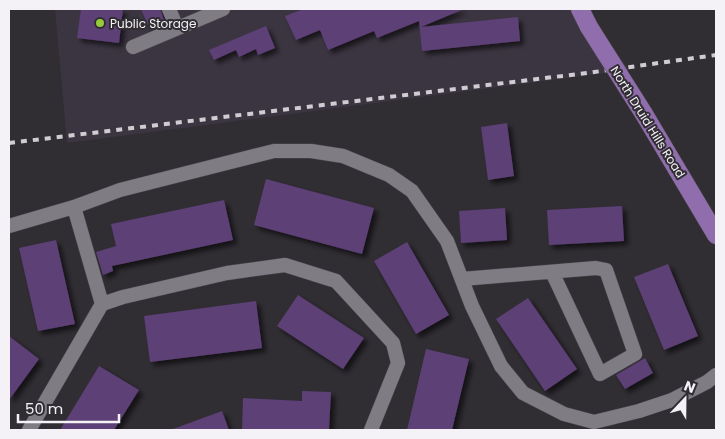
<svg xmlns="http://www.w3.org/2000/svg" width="725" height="439" font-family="Poppins,sans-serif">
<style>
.built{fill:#3b3541}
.building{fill:#5d3f76;filter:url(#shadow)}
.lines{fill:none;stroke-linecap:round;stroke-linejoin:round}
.minor-casing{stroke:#4d4a50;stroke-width:15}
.major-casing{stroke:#4d4a50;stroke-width:19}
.minor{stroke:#807c84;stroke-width:14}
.major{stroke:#906dac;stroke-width:18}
.rail{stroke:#cfcdd2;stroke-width:4;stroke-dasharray:6 6;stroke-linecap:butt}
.major-bridge-casing{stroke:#4d4a50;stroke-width:19;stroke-linecap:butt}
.major-bridge{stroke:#906dac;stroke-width:18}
.poi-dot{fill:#96cc3a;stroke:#302d33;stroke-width:2}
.labels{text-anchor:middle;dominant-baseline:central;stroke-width:4;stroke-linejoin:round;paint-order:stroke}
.poi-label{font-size:12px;fill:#f4f2f7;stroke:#302d33;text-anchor:start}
.street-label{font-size:12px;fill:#f4f2f7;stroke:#302d33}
</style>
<defs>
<filter id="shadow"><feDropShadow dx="4" dy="4" stdDeviation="2.5" flood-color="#0009"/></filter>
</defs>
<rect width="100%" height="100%" fill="#302d33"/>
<path class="built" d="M 55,9 L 585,9 L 629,70 L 67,143 Z"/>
<path class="building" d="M 81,9 L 123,9 L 119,43 L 77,38 Z
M 141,9 L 160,9 L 165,23 L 150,30 Z
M 304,9 L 464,9 L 421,27 L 518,17 L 520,41 L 422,51 L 419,21 L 377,38 L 374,31 L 328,50 L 320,30 L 296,40 L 285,16 Z
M 266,26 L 275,48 L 258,55 L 256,49 L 239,57 L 236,50 L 214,60 L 209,50 Z
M 507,123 L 514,176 L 488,180 L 481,127 Z
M 266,179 L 374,208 L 362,254 L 254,225 Z
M 224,200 L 233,240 L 112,266 L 113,271 L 103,275 L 96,252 L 116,246 L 111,224 Z
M 622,206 L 624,241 L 549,245 L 547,210 Z
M 505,208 L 507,240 L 461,243 L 459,211 Z
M 56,240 L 75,324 L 38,331 L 19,248 Z
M 407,242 L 449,315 L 416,334 L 374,261 Z
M 668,264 L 698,336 L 664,350 L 634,277 Z
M 298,295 L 364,338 L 343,369 L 277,326 Z
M 528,298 L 577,369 L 545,391 L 496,319 Z
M 256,301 L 262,348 L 150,362 L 144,316 Z
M 9,336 L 39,359 L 9,400 Z
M 426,349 L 469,359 L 452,430 L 407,430 Z
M 645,358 L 653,373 L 625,389 L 616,375 Z
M 99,366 L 139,390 L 114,430 L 60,430 Z
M 302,391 L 331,392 L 329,430 L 242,430 L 243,398 L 302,401 Z
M 222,411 L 229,430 L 173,430 L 173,429 Z"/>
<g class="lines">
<defs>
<path id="minor" d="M 169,9 L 177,28
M 133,47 L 223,9
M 74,207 L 102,304 L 123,297 L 227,273 L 285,265 L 336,281 L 393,343 L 398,363 L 371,430
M 9,226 L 74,207 L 120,190 L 274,151 L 311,151 L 343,156 L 389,175 L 412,191 L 447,241 L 472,306 L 501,366 L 523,393 L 564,414 L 594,422 L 639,411 L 672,400 L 707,382 L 716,375
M 462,279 L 596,268 L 606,270 L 635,354 L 600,374 L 552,272
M 29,430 L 102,304"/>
<path id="major" d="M 580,9 L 589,27
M 644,114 L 716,235"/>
</defs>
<use href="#minor" class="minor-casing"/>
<use href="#major" class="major-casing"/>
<use href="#minor" class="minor"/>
<use href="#major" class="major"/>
<path class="rail" d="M 9,143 L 587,73 L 716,55"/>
<defs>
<path id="major-bridge" d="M 589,27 L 644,114"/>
</defs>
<use href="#major-bridge" class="major-bridge-casing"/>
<use href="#major-bridge" class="major-bridge"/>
</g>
<circle class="poi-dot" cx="100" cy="23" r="5"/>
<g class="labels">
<g class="poi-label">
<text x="110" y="23">Public Storage</text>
</g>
<g class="street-label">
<text transform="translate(648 122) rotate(58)">North Druid Hills Road</text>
</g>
</g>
<rect width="725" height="439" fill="none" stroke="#f4f2f7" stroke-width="20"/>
<g transform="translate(685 399) rotate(22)" stroke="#302d33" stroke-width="4" paint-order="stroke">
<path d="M0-4L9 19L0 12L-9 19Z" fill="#f4f2f7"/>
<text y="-8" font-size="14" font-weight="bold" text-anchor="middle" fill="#f4f2f7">N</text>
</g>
<path d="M18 414v8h101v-8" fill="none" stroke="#f4f2f7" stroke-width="2.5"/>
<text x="25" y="414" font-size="15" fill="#f4f2f7" stroke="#302d33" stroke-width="4" paint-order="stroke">50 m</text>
</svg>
